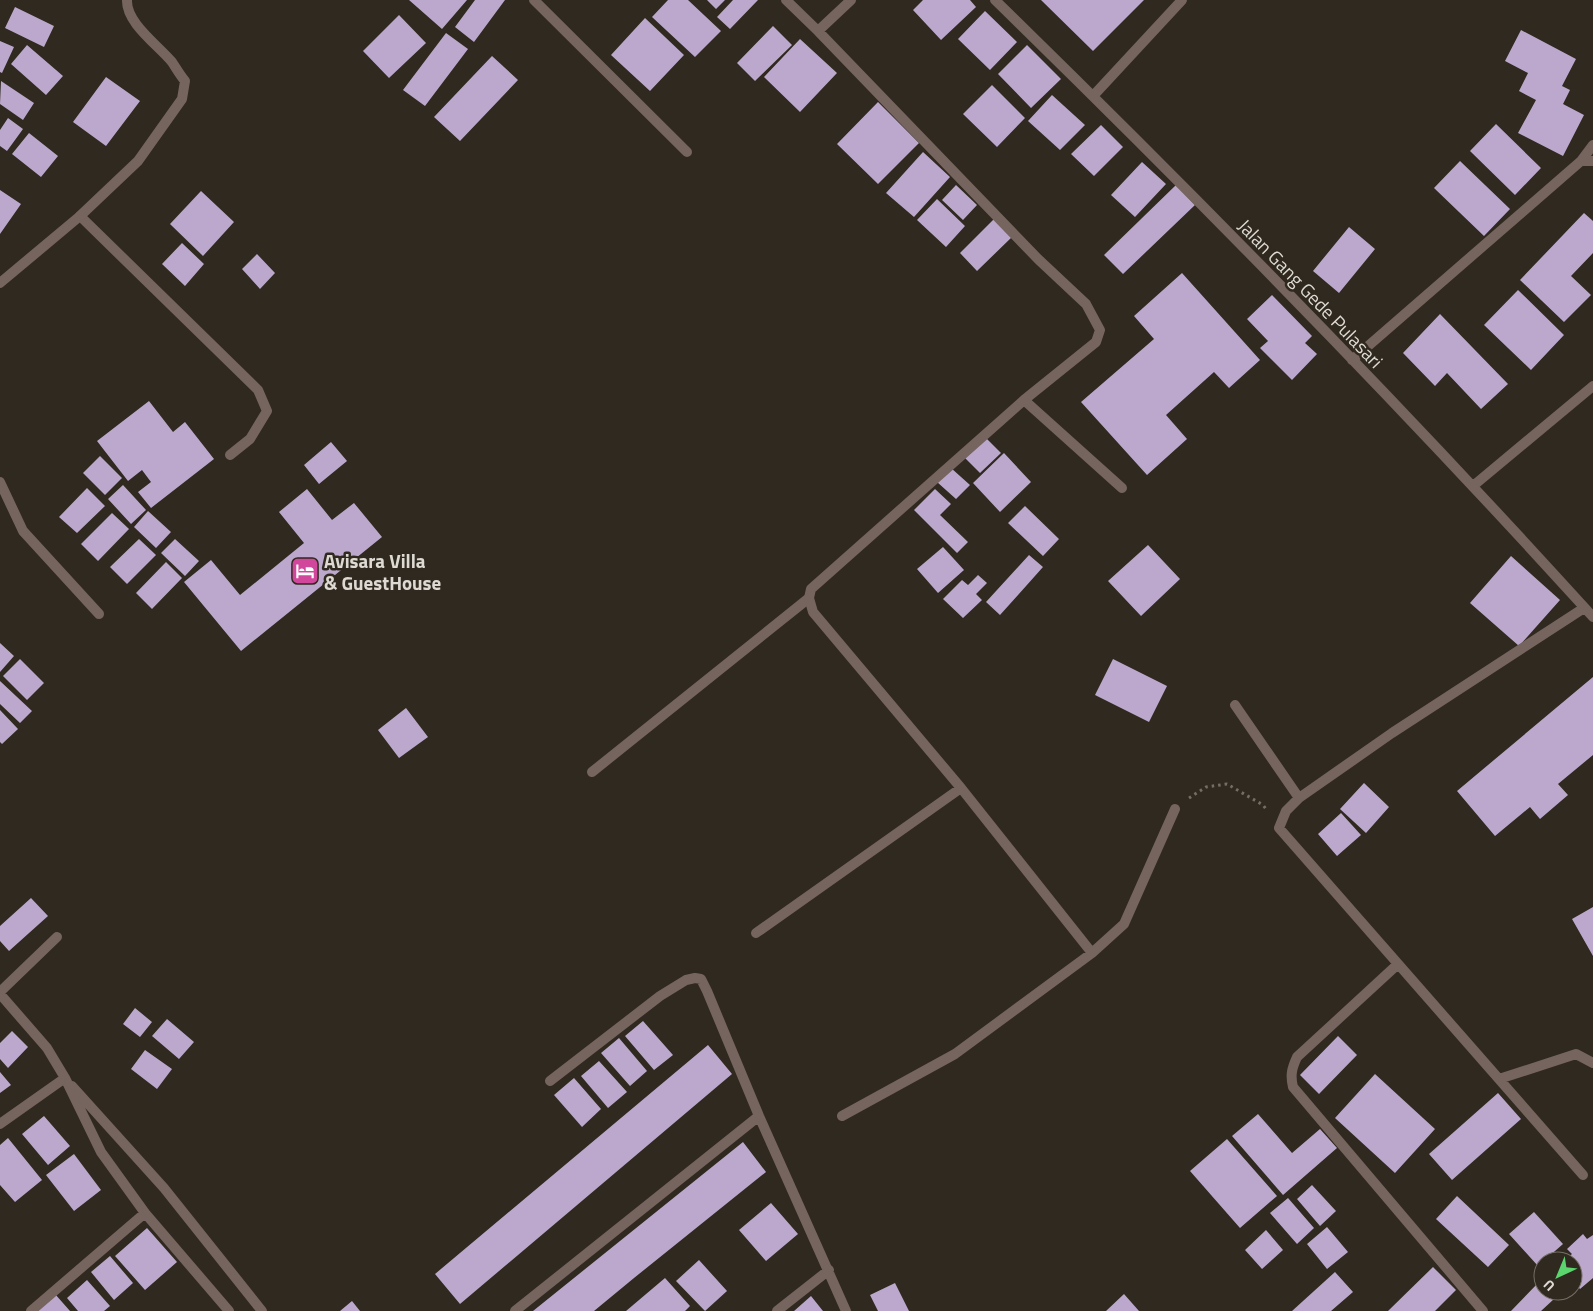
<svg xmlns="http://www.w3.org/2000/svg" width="1593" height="1311" font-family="'Titillium Web',sans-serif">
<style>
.building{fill:#bca8cd}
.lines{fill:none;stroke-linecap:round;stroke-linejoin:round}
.path{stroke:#746e66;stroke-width:3;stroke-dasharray:2.5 4;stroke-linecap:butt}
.service{stroke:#76645e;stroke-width:10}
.minor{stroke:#76645e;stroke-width:10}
.labels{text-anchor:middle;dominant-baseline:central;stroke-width:5;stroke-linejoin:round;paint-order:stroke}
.street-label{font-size:19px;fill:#dedad3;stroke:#2f291f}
.poi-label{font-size:19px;font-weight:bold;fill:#dedad3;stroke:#2f291f;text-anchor:start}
</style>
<rect width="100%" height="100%" fill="#2f291f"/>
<path class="building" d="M 409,0 L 467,0 L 442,29 Z
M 475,0 L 505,0 L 474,42 L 455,27 Z
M 668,0 L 688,0 L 721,31 L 695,57 L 652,17 Z
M 707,0 L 725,0 L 716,9 Z
M 733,0 L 758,0 L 730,29 L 717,17 Z
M 923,0 L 970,0 L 976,7 L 941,40 L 913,10 Z
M 1041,0 L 1144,0 L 1093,51 Z
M 15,7 L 54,26 L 44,47 L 5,28 Z
M 985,11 L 1017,42 L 990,70 L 958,39 Z
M 399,15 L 426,43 L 389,78 L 363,51 Z
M 645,18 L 684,55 L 650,91 L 611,55 Z
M 773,26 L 792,45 L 755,81 L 737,63 Z
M 1521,30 L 1576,59 L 1562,86 L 1570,90 L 1563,104 L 1584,115 L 1563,156 L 1518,133 L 1536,100 L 1519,91 L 1528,73 L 1505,61 Z
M 446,33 L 468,49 L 425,106 L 403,90 Z
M 800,39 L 837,73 L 800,112 L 764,77 Z
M 0,41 L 14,47 L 2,73 L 0,72 Z
M 27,45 L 63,76 L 46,95 L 11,64 Z
M 1027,45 L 1061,79 L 1031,108 L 998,74 Z
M 492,56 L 518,80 L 460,141 L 434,117 Z
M 106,77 L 140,101 L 106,146 L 73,122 Z
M 1,81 L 34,103 L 23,120 L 0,104 Z
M 992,85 L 1025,118 L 997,147 L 963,114 Z
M 1052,95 L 1085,125 L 1060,150 L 1028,121 Z
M 878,102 L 919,143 L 878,184 L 837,144 Z
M 8,118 L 23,129 L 7,151 L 0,146 L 0,130 Z
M 1496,124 L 1541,168 L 1515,195 L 1470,151 Z
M 1101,125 L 1123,147 L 1094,176 L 1071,154 Z
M 29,133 L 58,156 L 41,177 L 12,154 Z
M 923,152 L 950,177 L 914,217 L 886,193 Z
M 1460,161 L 1510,209 L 1484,236 L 1434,188 Z
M 1142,162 L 1166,184 L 1135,217 L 1111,195 Z
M 956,185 L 977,205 L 963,220 L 942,200 Z
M 1176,185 L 1195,205 L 1123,274 L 1104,255 Z
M 0,190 L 21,204 L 0,234 Z
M 201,191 L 234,222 L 203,256 L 170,224 Z
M 937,199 L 965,226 L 946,247 L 917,220 Z
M 1584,213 L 1593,221 L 1593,253 L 1571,276 L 1591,295 L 1564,322 L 1520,280 Z
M 995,218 L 1013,236 L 977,271 L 960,253 Z
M 1349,227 L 1375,249 L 1339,293 L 1313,271 Z
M 182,243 L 204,264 L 185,286 L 162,264 Z
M 257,254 L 275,273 L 260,289 L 242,269 Z
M 1182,273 L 1260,360 L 1229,388 L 1214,372 L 1166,415 L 1187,439 L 1147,475 L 1081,402 L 1154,339 L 1134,316 Z
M 1518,290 L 1564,335 L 1531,370 L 1484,325 Z
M 1272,295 L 1312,336 L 1305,343 L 1317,354 L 1292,380 L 1260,348 L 1268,341 L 1247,319 Z
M 1440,314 L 1508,384 L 1481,409 L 1447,373 L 1435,386 L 1403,353 Z
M 149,401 L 173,432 L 185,422 L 214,459 L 151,508 L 138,492 L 151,482 L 142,470 L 128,481 L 97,441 Z
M 985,437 L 1001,453 L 980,473 L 964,457 Z
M 331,442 L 347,461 L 319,484 L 304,465 Z
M 1004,453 L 1031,482 L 1000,512 L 973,483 Z
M 100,456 L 122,478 L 105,495 L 83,473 Z
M 951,468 L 970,485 L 956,499 L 937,482 Z
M 123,485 L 146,510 L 131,524 L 108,499 Z
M 87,488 L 105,506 L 77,533 L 59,517 Z
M 307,489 L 332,520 L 354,503 L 382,537 L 241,651 L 184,582 L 211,560 L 240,595 L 304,543 L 279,512 Z
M 935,489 L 951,504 L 940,515 L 968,542 L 957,553 L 914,510 Z
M 1025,506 L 1059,539 L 1043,556 L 1008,523 Z
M 148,511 L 171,532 L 156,548 L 134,527 Z
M 112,513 L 129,529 L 98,561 L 81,544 Z
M 139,539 L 156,555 L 127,584 L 110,567 Z
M 175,539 L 199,561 L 185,576 L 161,553 Z
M 1148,545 L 1180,579 L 1141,616 L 1108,581 Z
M 943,547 L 964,570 L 938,593 L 917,569 Z
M 1029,555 L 1043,567 L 1000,615 L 986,602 Z
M 1511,556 L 1560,600 L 1519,646 L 1470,603 Z
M 166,562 L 182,578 L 152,609 L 136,593 Z
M 978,575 L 987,583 L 976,594 L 982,600 L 963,618 L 943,599 L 962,580 L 968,585 Z
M 0,643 L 14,656 L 0,672 Z
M 20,659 L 44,683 L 27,700 L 3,676 Z
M 1113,659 L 1167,686 L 1149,722 L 1095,695 Z
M 1593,677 L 1593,755 L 1558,784 L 1568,795 L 1540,819 L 1530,807 L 1495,836 L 1457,791 Z
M 0,681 L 32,711 L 20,723 L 0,704 Z
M 406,708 L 428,737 L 399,758 L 378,730 Z
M 0,710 L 18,729 L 2,744 L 0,742 Z
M 1364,783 L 1389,807 L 1366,833 L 1340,809 Z
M 1341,813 L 1361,835 L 1337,856 L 1318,834 Z
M 31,898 L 48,916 L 9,951 L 0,941 L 0,926 Z
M 1593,907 L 1593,956 L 1572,919 Z
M 135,1008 L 152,1022 L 140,1037 L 123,1024 Z
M 167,1019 L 194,1042 L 179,1059 L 152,1036 Z
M 643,1021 L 673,1055 L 654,1070 L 625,1036 Z
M 12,1031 L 28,1047 L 8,1068 L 0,1059 L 0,1043 Z
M 1338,1036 L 1357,1055 L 1319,1094 L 1300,1075 Z
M 619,1038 L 647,1071 L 630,1086 L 601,1053 Z
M 708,1045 L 732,1074 L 460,1304 L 435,1274 Z
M 145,1050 L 172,1069 L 157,1089 L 131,1069 Z
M 599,1061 L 627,1092 L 608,1108 L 581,1076 Z
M 0,1072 L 11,1085 L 0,1093 Z
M 1375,1074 L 1435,1129 L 1395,1173 L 1335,1118 Z
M 574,1078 L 601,1109 L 582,1127 L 554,1095 Z
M 1498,1093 L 1521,1119 L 1452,1180 L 1429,1154 Z
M 1258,1114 L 1292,1153 L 1320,1129 L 1337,1148 L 1283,1195 L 1232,1136 Z
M 44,1116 L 70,1146 L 48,1165 L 22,1134 Z
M 8,1138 L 42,1180 L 15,1202 L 0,1185 L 0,1145 Z
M 1227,1139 L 1277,1196 L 1240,1228 L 1190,1171 Z
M 743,1142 L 766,1172 L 634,1278 L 594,1311 L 533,1311 Z
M 74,1154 L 101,1190 L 74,1211 L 46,1175 Z
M 1312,1185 L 1336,1211 L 1320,1226 L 1297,1199 Z
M 1457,1196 L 1509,1245 L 1488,1267 L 1436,1219 Z
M 1288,1198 L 1314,1228 L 1297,1244 L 1270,1213 Z
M 771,1203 L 798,1234 L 766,1261 L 739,1230 Z
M 1534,1212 L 1563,1244 L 1538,1266 L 1509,1234 Z
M 1327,1227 L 1348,1252 L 1327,1269 L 1307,1244 Z
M 147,1228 L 177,1262 L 145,1290 L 115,1256 Z
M 1266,1230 L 1283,1250 L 1262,1269 L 1245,1250 Z
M 1583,1234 L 1587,1239 L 1593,1235 L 1593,1278 L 1580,1289 L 1573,1281 L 1573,1261 L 1563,1261 L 1572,1254 L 1567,1249 Z
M 110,1256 L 133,1283 L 114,1300 L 91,1272 Z
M 699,1260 L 727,1291 L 705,1311 L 676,1281 Z
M 1433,1267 L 1456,1290 L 1435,1311 L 1388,1311 Z
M 1335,1272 L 1353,1292 L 1331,1311 L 1292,1311 Z
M 665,1278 L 690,1306 L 685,1311 L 626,1311 Z
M 87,1280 L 110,1306 L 104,1311 L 78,1311 L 67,1298 Z
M 1539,1282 L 1543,1287 L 1543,1291 L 1547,1291 L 1554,1299 L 1541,1311 L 1511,1311 Z
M 895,1283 L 909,1311 L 878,1311 L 870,1295 Z
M 55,1294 L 70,1311 L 35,1311 Z
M 1124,1294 L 1139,1311 L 1106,1311 Z
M 811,1296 L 823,1311 L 794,1311 Z
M 352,1301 L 360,1311 L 340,1311 Z"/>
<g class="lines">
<path class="path" d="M 1189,798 L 1206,787 L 1227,784 L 1263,805 L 1266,809"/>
<path class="service" d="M 80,216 L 258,390 L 267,411 L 250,439 L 230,455
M 592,772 L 809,598"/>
<path class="minor" d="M 534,0 L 687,152
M 786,0 L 818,31 L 1038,259 L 1086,304 L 1100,330 L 1096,342 L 1024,400 L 811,589 L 809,598 L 813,612 L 961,788 L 1092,953
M 995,0 C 1200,200 1401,405 1593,617
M 818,31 L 851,0
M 1093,96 L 1182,0
M 1581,161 L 1593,145
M 0,283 L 80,216 L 138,161 L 182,99 L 185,81 C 180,75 176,68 172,62 C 158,45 126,23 127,0
M 1352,360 L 1581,161 L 1593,161
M 1024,400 L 1122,488
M 0,482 L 23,531 L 99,614
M 1473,486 L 1593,386
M 1235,705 L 1299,798
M 756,933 L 961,788
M 1398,964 L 1297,1057 C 1292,1068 1290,1075 1293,1087 L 1483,1311
M 0,992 L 57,937
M 0,994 L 47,1048 L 65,1078 L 101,1152 L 145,1213 L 229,1311
M 1499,1079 L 1576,1054 L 1593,1063
M 550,1081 L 660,996 L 686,980 L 695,978 L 701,979 L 707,991 L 759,1116 L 846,1311
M 72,1086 L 164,1188 L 262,1311
M 842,1116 L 955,1054 L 1092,953 L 1124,924 L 1175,809
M 0,1124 L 65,1078
M 1583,1175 L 1279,828 L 1286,811 L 1299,798 L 1392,733 L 1584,608
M 31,1311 L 145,1213
M 515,1311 L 759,1116
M 777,1311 L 829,1270"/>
</g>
<defs>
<symbol id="hotel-square" viewBox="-11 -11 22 22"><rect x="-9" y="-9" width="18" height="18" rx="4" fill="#d1479c" stroke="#2f291f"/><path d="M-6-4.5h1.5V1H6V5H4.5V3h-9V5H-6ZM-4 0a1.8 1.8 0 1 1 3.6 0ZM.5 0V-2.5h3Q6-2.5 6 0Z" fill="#fff"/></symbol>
</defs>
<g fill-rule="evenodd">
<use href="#hotel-square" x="289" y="555" width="32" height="32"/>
</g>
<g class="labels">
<g class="street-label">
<text transform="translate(1311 293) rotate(46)">Jalan Gang Gede Pulasari</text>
</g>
<g class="poi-label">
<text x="324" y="560">Avisara Villa<tspan x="324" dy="22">&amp; GuestHouse</tspan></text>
</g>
</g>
<g transform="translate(1558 1276) rotate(224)"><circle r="24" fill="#2f291f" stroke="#757067"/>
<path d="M0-4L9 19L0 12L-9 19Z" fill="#5bd56e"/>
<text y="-8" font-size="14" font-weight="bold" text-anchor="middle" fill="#dedad3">U</text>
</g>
</svg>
